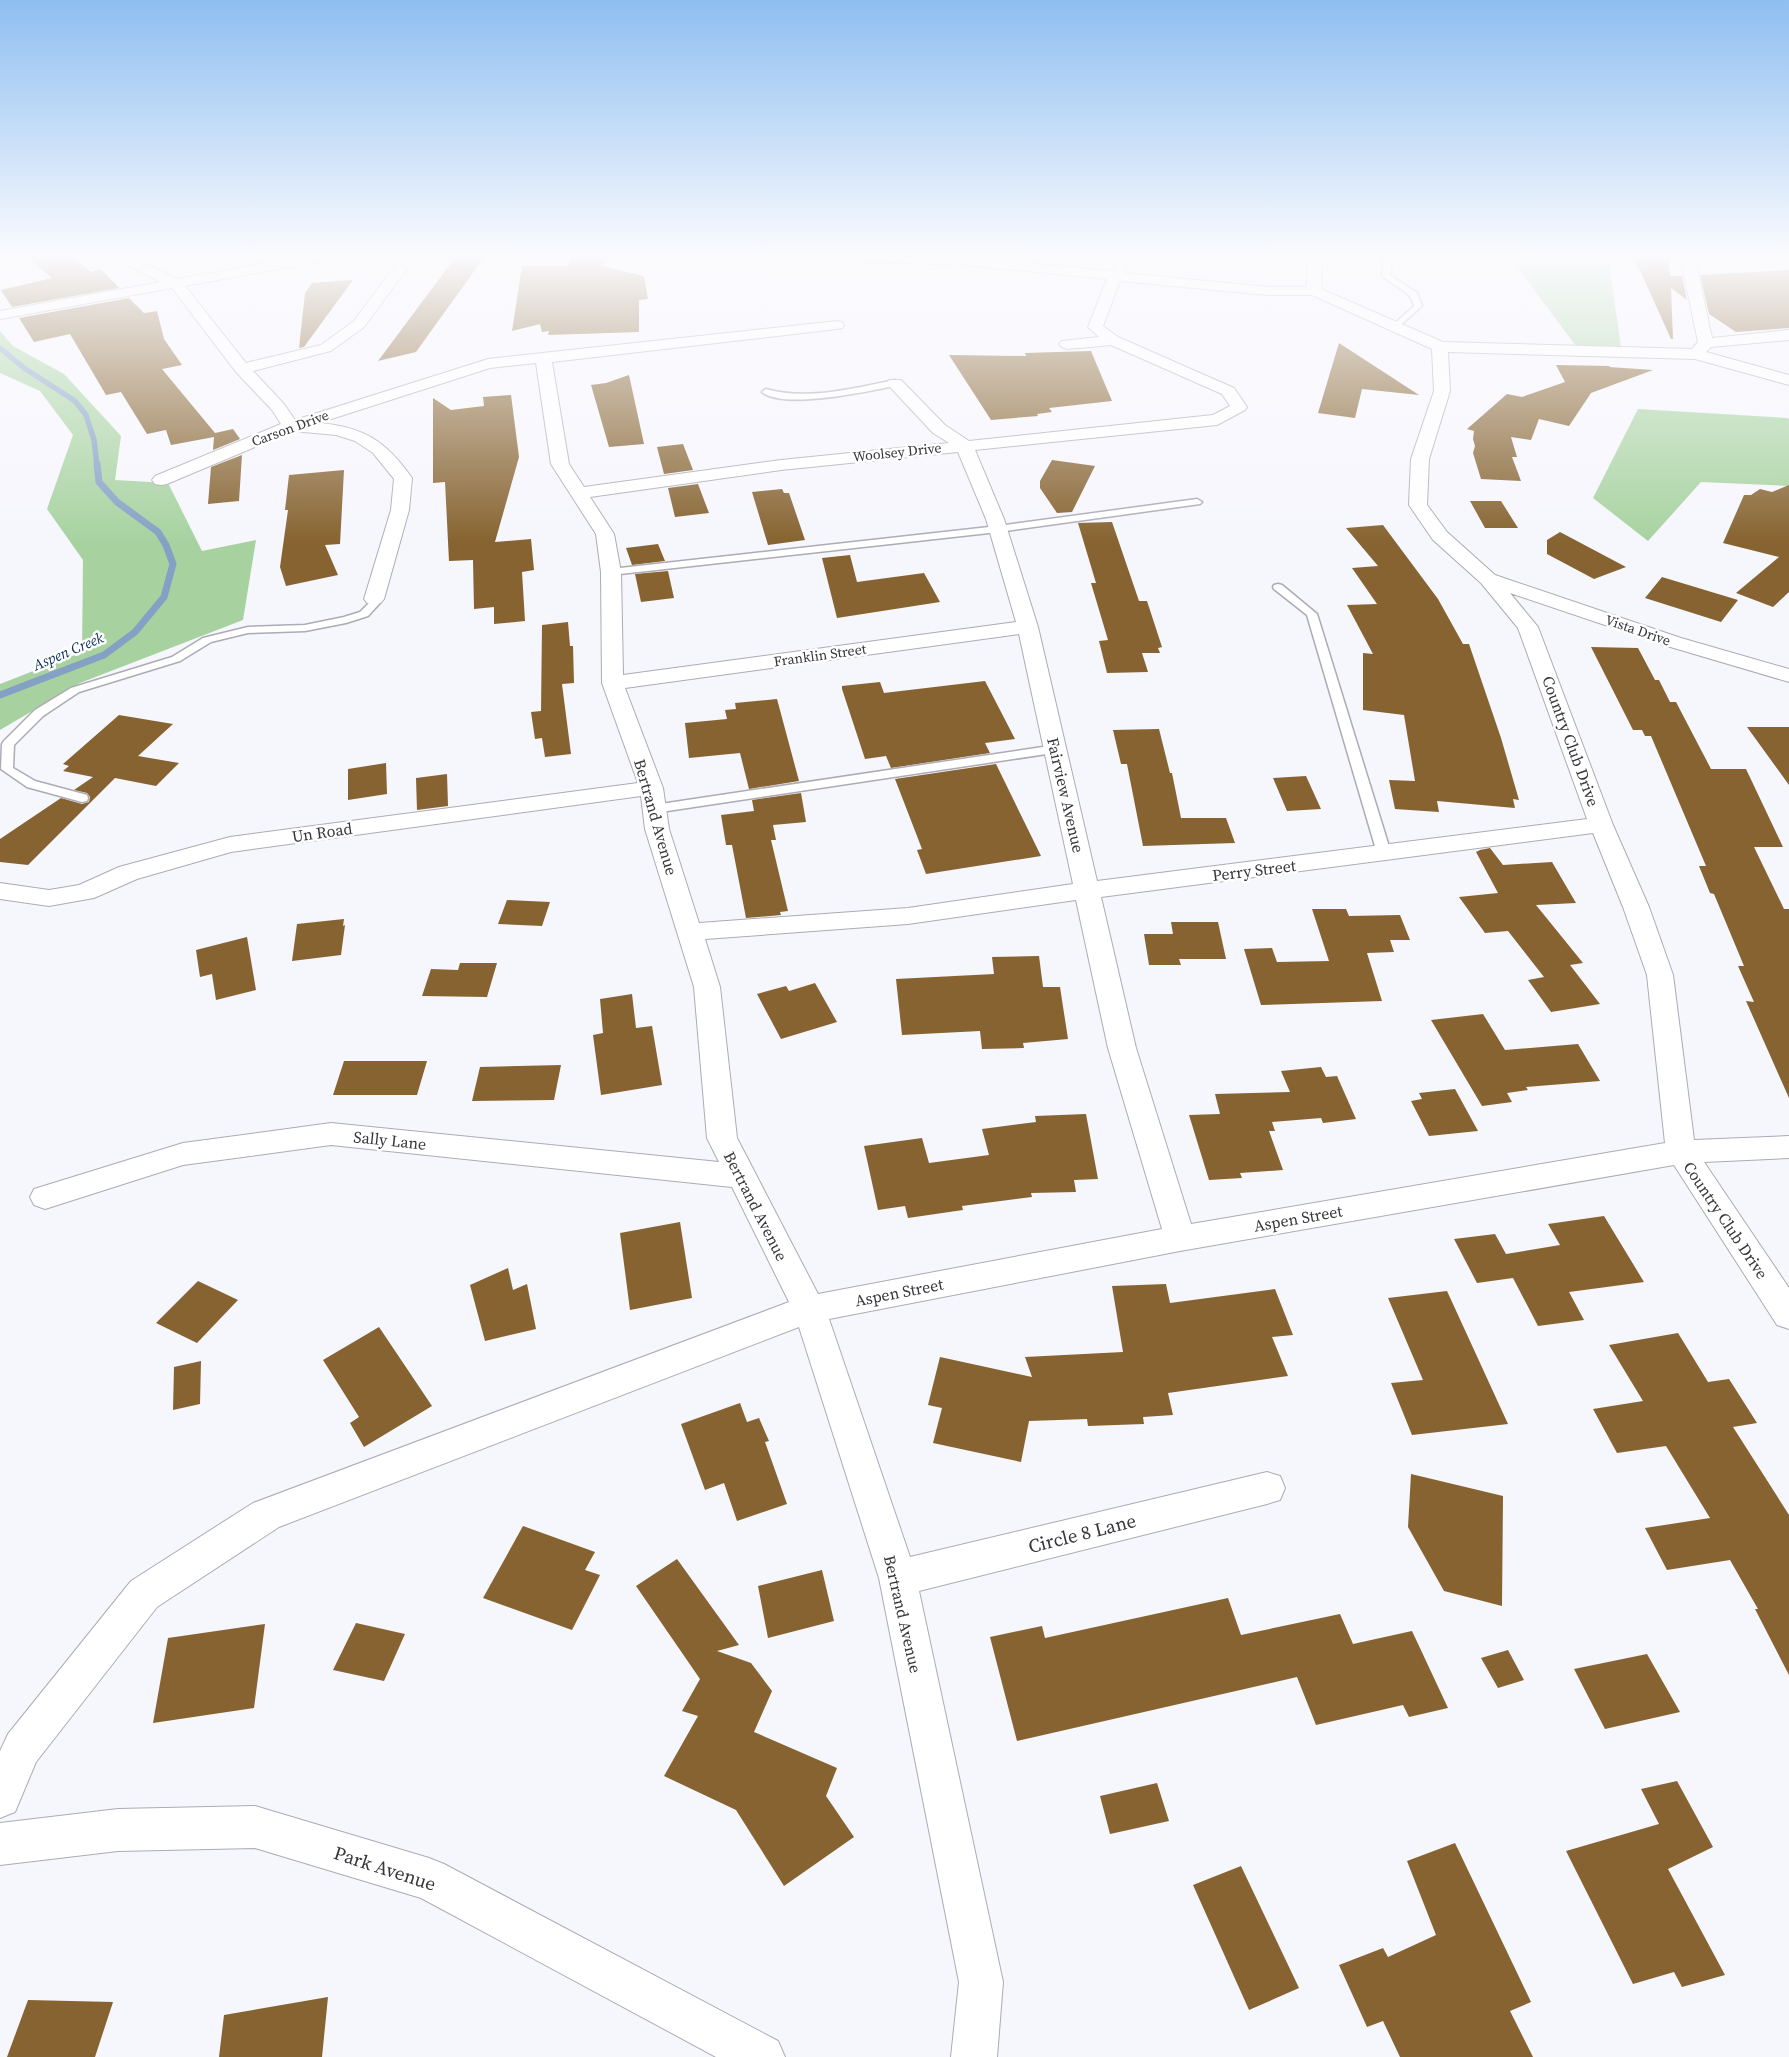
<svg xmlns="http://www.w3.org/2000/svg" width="1789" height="2057" font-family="'Source Serif 4',serif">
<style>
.forest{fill:#a7d2a0}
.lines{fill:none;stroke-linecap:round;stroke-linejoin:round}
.stream-far1{stroke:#85a0c4;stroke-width:5.5}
.stream{stroke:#85a0c4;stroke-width:7}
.building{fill:#866330}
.lane-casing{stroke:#acabb6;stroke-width:3}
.street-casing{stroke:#acabb6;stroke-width:2}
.secondary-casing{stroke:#acabb6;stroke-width:2}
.lane{fill:#fff;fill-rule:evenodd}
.street{fill:#fff;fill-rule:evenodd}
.secondary{fill:#fff;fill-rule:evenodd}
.labels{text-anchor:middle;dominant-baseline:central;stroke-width:5;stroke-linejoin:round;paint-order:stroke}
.far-street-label{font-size:14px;fill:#36363b;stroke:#fff}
.far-water-label{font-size:15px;font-style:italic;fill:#072c58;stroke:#fff}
.street-label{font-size:16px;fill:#36363b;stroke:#fff}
.near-street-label{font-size:19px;fill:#36363b;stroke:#fff}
</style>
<rect width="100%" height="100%" fill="#f6f6fd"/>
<path class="forest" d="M 1508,255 L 1608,255 L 1621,348 L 1576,346 Z
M 0,331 L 13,346 L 64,374 L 121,436 L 115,480 L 168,483 L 202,551 L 256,540 L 243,620 L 80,683 L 0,730 L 0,684 L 82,652 L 83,560 L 47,509 L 73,435 L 40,391 L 0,373 Z
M 1638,409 L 1787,418 L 1789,419 L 1789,486 L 1701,482 L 1648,541 L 1593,498 Z"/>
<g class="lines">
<path class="stream-far1" d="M 0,348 L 24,368 L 75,401 L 86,415 L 94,440 L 97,465"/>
<path class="stream" d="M 0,695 L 104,655 L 135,632 L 164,597 L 173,564 L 166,545 L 158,532 L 117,502 L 99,482 L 97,464"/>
</g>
<path class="building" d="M 24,255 L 71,255 L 91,272 L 101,269 L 119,288 L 12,307 L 1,290 L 52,278 Z
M 457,255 L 485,256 L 416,352 L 378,361 Z
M 1633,255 L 1669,255 L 1670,276 L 1682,276 L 1687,300 L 1671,288 L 1673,339 L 1671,339 Z
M 572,257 L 607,258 L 602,266 L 644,276 L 648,299 L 639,300 L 639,332 L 548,335 L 549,331 L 542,332 L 540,324 L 512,331 L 522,266 L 567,266 Z
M 1789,270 L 1789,328 L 1736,332 L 1709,314 L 1700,275 Z
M 353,280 L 304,347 L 299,348 L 305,293 L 312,283 Z
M 129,298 L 144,313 L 157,311 L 164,339 L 182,365 L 162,369 L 215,433 L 233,429 L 240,439 L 213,450 L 214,437 L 171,445 L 166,430 L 147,434 L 121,392 L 106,395 L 70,334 L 34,342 L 19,318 Z
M 1339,343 L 1419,395 L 1362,389 L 1355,418 L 1318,413 Z
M 1091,351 L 1112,401 L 1049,408 L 1052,412 L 1037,414 L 1038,416 L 991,420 L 949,355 L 1026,356 L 1025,353 Z
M 1556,365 L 1610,366 L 1609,367 L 1653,370 L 1591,393 L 1569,426 L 1539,419 L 1531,440 L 1511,437 L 1517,457 L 1512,457 L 1521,481 L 1481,479 L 1473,453 L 1475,446 L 1473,439 L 1474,431 L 1467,429 L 1507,394 L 1522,397 L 1565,382 Z
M 629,375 L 644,444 L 609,447 L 591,385 L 606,383 Z
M 511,395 L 519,457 L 495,542 L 531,539 L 534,570 L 522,572 L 525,621 L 494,624 L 494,607 L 474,609 L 473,560 L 449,561 L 445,482 L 433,483 L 433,398 L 451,410 L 484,406 L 483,397 Z
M 683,444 L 693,470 L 664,474 L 657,447 Z
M 242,455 L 239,501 L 208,504 L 211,467 Z
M 1052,460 L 1095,466 L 1072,512 L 1057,513 L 1040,488 L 1040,481 Z
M 344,470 L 340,544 L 325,545 L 338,575 L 286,586 L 280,567 L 288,510 L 285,510 L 289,475 Z
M 698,484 L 709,513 L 675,517 L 668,488 Z
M 1789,485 L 1789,592 L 1773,607 L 1736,593 L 1779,557 L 1723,543 L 1744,495 L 1751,495 L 1760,489 L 1772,492 Z
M 782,489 L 784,493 L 789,493 L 805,540 L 768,545 L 752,492 Z
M 1470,501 L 1501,501 L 1518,528 L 1485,528 Z
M 1112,522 L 1139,601 L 1147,601 L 1162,647 L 1158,648 L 1160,653 L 1142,653 L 1148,672 L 1107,673 L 1099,641 L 1108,640 L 1091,583 L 1096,583 L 1078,523 Z
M 1383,525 L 1438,599 L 1463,644 L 1469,644 L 1501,738 L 1519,800 L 1513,799 L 1515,808 L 1437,801 L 1439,812 L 1395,809 L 1389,780 L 1415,781 L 1404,715 L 1363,710 L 1363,653 L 1373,654 L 1347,605 L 1377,604 L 1352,568 L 1378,566 L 1346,528 Z
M 1560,532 L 1626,567 L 1594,579 L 1547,554 L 1547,540 Z
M 658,544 L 665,561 L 632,565 L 626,548 Z
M 850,555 L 857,582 L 924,573 L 940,602 L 837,618 L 822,558 Z
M 668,571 L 674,598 L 641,602 L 635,574 Z
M 1662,577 L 1738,600 L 1721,622 L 1645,598 Z
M 568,622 L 570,646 L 573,646 L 574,683 L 562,684 L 571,754 L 545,757 L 542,738 L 535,739 L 531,712 L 541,711 L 542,625 Z
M 1591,647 L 1638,648 L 1655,680 L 1659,680 L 1670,702 L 1676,702 L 1711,769 L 1746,769 L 1783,847 L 1754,847 L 1784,909 L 1789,909 L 1789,1098 L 1746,1001 L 1754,1002 L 1738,966 L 1744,966 L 1714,894 L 1710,893 L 1699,866 L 1706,866 L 1651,736 L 1645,736 L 1642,730 L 1633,730 Z
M 985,681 L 1015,739 L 985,743 L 990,753 L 891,768 L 886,756 L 865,759 L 842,689 L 842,686 L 880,682 L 884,693 Z
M 777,699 L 799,781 L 749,789 L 740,753 L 689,758 L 685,723 L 727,719 L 725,710 L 736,709 L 735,703 Z
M 119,715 L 173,724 L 138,756 L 179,763 L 156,786 L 115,778 L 28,865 L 0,862 L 0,839 L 61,798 L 82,804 L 89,802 L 90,797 L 87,793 L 74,790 L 93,777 L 63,771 L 69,766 L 63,764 Z
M 1747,727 L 1789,727 L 1789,785 Z
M 1159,729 L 1170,773 L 1172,773 L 1181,818 L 1226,818 L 1235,843 L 1143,846 L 1127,764 L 1121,764 L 1113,730 Z
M 386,763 L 387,794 L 348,800 L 348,769 Z
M 996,764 L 1041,856 L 926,874 L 917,850 L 922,849 L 895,779 Z
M 447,774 L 448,806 L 417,810 L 416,778 Z
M 1306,776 L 1321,809 L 1287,811 L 1273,778 Z
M 801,793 L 806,822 L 773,825 L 776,840 L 771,840 L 788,911 L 780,912 L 781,915 L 746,918 L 732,845 L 726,845 L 721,815 L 754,811 L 752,800 Z
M 1490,848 L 1503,865 L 1552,862 L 1576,903 L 1536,905 L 1583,963 L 1570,965 L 1600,1004 L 1551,1012 L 1528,980 L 1544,977 L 1508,931 L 1485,933 L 1459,897 L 1498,893 L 1476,852 L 1480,850 Z
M 507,900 L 550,902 L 542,926 L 498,924 Z
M 1312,909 L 1346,909 L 1349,916 L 1400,915 L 1410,940 L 1390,940 L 1394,952 L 1367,953 L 1382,1001 L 1261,1005 L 1244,949 L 1272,948 L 1277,962 L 1329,961 Z
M 344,919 L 343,926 L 345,925 L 341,955 L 292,961 L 297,924 Z
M 1171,922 L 1218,922 L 1226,959 L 1179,959 L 1181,965 L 1149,965 L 1144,934 L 1173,934 Z
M 247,937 L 256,990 L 216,1000 L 212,974 L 200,977 L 196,950 Z
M 1039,956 L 1043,987 L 1060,987 L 1068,1039 L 1023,1043 L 1024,1048 L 982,1049 L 980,1031 L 902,1035 L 896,979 L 994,974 L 992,957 Z
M 460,963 L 497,963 L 487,997 L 422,996 L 431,969 L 458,970 Z
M 815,983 L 837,1022 L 781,1039 L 757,994 L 786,986 L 789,991 Z
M 632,994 L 636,1028 L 652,1026 L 662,1085 L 601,1095 L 593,1035 L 603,1033 L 600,999 Z
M 1483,1014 L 1505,1050 L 1578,1044 L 1600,1081 L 1526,1087 L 1528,1090 L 1507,1093 L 1512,1102 L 1482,1106 L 1431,1020 Z
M 344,1061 L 427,1061 L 417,1095 L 333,1095 Z
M 561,1065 L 554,1100 L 472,1101 L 480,1067 Z
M 1321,1067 L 1326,1077 L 1337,1076 L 1356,1119 L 1323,1123 L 1321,1118 L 1272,1122 L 1275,1131 L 1269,1131 L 1283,1170 L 1240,1173 L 1242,1178 L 1209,1180 L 1189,1115 L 1220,1114 L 1215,1094 L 1290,1092 L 1281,1071 Z
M 1455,1089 L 1478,1131 L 1429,1136 L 1411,1101 L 1422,1099 L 1419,1093 Z
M 1086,1114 L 1098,1179 L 1074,1180 L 1076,1192 L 1031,1193 L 1032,1197 L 962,1206 L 963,1210 L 908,1218 L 905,1206 L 878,1210 L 864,1146 L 922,1138 L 929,1163 L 989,1155 L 982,1129 L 1036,1122 L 1035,1116 Z
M 1604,1216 L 1644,1282 L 1569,1292 L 1584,1320 L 1538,1326 L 1513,1278 L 1477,1283 L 1454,1239 L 1495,1234 L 1506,1254 L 1560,1245 L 1548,1224 Z
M 680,1222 L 692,1298 L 630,1310 L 620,1233 Z
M 508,1268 L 513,1290 L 527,1284 L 536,1329 L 485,1341 L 470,1285 Z
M 198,1281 L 238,1300 L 197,1343 L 156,1323 Z
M 1166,1284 L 1170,1303 L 1275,1289 L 1293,1335 L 1272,1337 L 1288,1376 L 1168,1393 L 1173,1415 L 1143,1417 L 1144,1424 L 1088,1426 L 1087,1419 L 1029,1421 L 1021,1462 L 933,1443 L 942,1408 L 928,1405 L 940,1357 L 1032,1377 L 1025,1357 L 1123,1352 L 1112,1286 Z
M 1447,1291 L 1508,1424 L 1412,1435 L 1391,1383 L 1423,1380 L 1388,1298 Z
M 379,1327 L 432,1406 L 364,1447 L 350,1423 L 359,1417 L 323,1360 Z
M 1678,1333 L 1708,1382 L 1729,1379 L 1757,1423 L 1733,1427 L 1789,1515 L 1789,1675 L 1755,1609 L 1758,1609 L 1730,1560 L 1667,1570 L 1645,1528 L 1710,1518 L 1666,1446 L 1617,1453 L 1593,1409 L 1643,1401 L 1609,1345 Z
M 201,1361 L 200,1404 L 173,1410 L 174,1367 Z
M 740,1403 L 747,1422 L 759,1418 L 769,1441 L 765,1442 L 787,1504 L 737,1521 L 724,1483 L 705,1490 L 681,1424 Z
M 1411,1474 L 1503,1496 L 1502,1606 L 1444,1591 L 1408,1527 Z
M 523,1526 L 595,1552 L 585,1570 L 600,1575 L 572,1630 L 483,1598 Z
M 677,1559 L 739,1645 L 717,1651 L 751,1663 L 772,1691 L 754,1732 L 837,1768 L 826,1796 L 854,1837 L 784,1886 L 736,1810 L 664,1776 L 698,1716 L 682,1711 L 700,1679 L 636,1586 Z
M 822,1570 L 834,1621 L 768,1638 L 758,1586 Z
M 1228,1598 L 1241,1635 L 1340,1614 L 1353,1644 L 1412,1631 L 1448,1708 L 1409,1717 L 1403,1705 L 1316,1725 L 1297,1677 L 1017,1741 L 990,1637 L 1042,1626 L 1045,1638 Z
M 356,1623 L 405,1634 L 384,1681 L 333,1670 Z
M 265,1624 L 254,1708 L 153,1723 L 168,1638 Z
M 1508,1650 L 1524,1680 L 1498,1688 L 1481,1658 Z
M 1647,1654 L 1680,1712 L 1605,1729 L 1574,1669 Z
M 1677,1781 L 1713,1847 L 1668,1869 L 1725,1975 L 1682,1987 L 1674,1972 L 1633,1984 L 1566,1851 L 1659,1824 L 1641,1789 Z
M 1157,1783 L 1169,1821 L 1110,1834 L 1100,1796 Z
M 1455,1843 L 1531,2002 L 1510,2011 L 1533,2057 L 1400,2057 L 1383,2021 L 1367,2027 L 1339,1965 L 1383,1948 L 1388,1957 L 1436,1935 L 1407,1861 Z
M 1241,1866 L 1299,1988 L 1249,2010 L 1193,1885 Z
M 328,1997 L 322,2057 L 219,2057 L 224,2015 Z
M 28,2000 L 113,2002 L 95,2057 L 7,2057 Z"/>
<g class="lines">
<defs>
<path id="lane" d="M 1385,255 L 1393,255 L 1390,275 L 1417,293 L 1422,306 L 1396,329 L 1392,327 L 1393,325 L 1414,306 C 1411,289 1392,287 1382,275 Z
M 895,380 L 898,381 L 898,385 C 871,391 783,410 762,392 L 766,389 C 808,401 853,388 895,380 Z
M 1197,499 L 1202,502 L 1200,504 L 998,532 L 611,575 L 606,572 L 611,569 L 998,526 Z
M 1278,584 L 1282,585 L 1317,614 L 1391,853 L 1389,856 L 1379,856 L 1377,853 L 1307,615 L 1274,589 L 1273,587 L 1274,585 Z
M 374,596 L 379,599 L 379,604 L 368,616 L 346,623 L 305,631 L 248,633 L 211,642 L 180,661 L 79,692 L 43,716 L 14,745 L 13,768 L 35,781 L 87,795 L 88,798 L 87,801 L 82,802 L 27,787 L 1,769 L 2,744 L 4,741 L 35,710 L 71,688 L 172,657 L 203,638 L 248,627 L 305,625 L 344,617 L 360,612 L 369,603 L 370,597 Z
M 1056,745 L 1060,746 L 1062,749 L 1060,752 L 654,813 L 648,809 L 654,805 Z"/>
<path id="street" d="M 110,255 L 128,255 L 177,279 L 310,255 L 365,255 L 358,259 L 311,263 L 185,286 L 246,363 L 321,345 L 354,321 L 403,255 L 417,255 L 364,327 L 331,351 L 253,371 L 284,404 L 295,420 L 488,359 L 837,321 L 842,322 L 844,325 L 842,328 L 837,329 L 552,362 L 569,464 L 584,487 L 781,460 L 949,443 L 933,433 L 889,386 L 887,383 L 889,380 L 901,380 L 945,425 L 969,441 L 1213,415 L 1230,406 L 1222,394 L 1111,345 L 1067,349 L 1062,347 L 1059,344 L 1062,341 L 1099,337 L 1088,327 L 1107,279 L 965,265 L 772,259 L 765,255 L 965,257 L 1111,271 L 1120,255 L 1134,255 L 1124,273 L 1268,287 L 1307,287 L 1308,260 L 1312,255 L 1327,255 L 1322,261 L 1321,289 L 1443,342 L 1692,349 L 1698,342 L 1680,255 L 1694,255 L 1712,338 L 1789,330 L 1789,340 L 1711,347 L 1706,352 L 1789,375 L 1789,385 L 1695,359 L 1448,352 L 1450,391 L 1429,459 L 1427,505 L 1447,532 L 1495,575 L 1681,638 L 1789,669 L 1789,682 L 1667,646 L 1510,593 L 1538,627 L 1613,825 L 1649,907 L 1673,975 L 1694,1140 L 1789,1136 L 1789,1158 L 1704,1162 L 1789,1288 L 1789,1329 L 1777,1325 L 1674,1165 L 1180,1251 L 829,1319 L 910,1557 L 1267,1472 L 1280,1476 L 1285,1488 L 1280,1500 L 1267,1504 L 919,1591 L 1003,1982 L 997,2057 L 951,2057 L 959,1982 L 879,1578 L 799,1327 L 279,1527 L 157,1607 L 36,1762 L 15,1812 L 0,1818 L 0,1751 L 8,1734 L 131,1581 L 253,1503 L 789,1302 L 732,1187 L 331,1145 L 183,1165 L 45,1209 L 34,1205 L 30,1197 L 34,1189 L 183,1143 L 331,1123 L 719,1162 L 707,1138 L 694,987 L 645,829 L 641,796 L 231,852 L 137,879 L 94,898 L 49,906 L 0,899 L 0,883 L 49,890 L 79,885 L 119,867 L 230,837 L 638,783 L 602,683 L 601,572 L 596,534 L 551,464 L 536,363 L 490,368 L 319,423 C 364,427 386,441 412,478 L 409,510 L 384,599 L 381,603 L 374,605 L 367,603 L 364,599 L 391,510 L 394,479 L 373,453 L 355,441 L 336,435 L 293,431 L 167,484 L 161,485 L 155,484 L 152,480 L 155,476 L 281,424 L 272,410 L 236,372 L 172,288 L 0,319 L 0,311 L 161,282 L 112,258 ZM 1120,281 L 1268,295 L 1312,295 L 1432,349 L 1434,391 L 1411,459 L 1409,505 L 1433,540 L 1481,583 L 1518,628 L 1587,819 L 1097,881 L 1038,627 L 1004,519 L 975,450 L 1217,425 L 1245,410 L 1247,407 L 1234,388 L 1118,337 L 1103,326 ZM 958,452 L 986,519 L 1016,622 L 623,675 L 621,572 L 614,534 L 590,497 L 781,470 ZM 1019,634 L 1073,884 L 908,908 L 699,923 L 669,829 L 663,788 L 625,688 ZM 1593,833 L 1623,907 L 1647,975 L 1665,1143 L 1191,1224 L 1136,1048 L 1101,897 ZM 1076,900 L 1108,1048 L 1162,1229 L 818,1294 L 737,1138 L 720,987 L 705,939 L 908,924 Z"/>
<path id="secondary" d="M 255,1806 L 429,1858 L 444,1864 L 778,2041 L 785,2057 L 716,2057 L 421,1898 L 255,1848 L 118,1851 L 0,1865 L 0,1823 L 118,1809 Z"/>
</defs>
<use href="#lane" class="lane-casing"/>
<use href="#street" class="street-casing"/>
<use href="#secondary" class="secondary-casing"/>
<use href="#lane" class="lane"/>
<use href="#street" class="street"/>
<use href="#secondary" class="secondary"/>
</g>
<linearGradient id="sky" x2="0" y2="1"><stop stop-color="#8ebef1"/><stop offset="0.47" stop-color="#fbfbfe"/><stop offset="1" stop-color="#fbfbfe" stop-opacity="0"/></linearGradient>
<rect width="1789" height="543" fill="url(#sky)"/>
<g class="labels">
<g class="far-street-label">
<text transform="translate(290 428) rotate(-20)">Carson Drive</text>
<text transform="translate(897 452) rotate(-6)">Woolsey Drive</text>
<text transform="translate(1638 630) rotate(19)">Vista Drive</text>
<text transform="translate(820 655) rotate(-8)">Franklin Street</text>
</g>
<g class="far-water-label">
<text transform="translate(68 651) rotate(-23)">Aspen Creek</text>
</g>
<g class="street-label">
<text transform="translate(1571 741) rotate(70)">Country Club Drive</text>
<text transform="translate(1066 795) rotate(77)">Fairview Avenue</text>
<text transform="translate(656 817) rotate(74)">Bertrand Avenue</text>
<text transform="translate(322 832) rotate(-8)">Un Road</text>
<text transform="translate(1254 870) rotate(-7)">Perry Street</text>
<text transform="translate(390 1140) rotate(6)">Sally Lane</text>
<text transform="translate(756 1206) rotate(63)">Bertrand Avenue</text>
<text transform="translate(1298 1218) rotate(-10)">Aspen Street</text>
<text transform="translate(1726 1220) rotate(56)">Country Club Drive</text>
<text transform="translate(899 1292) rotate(-11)">Aspen Street</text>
<text transform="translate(903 1614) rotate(77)">Bertrand Avenue</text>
</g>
<g class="near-street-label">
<text transform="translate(1082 1533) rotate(-14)">Circle 8 Lane</text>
<text transform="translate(385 1868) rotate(18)">Park Avenue</text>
</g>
</g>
</svg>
